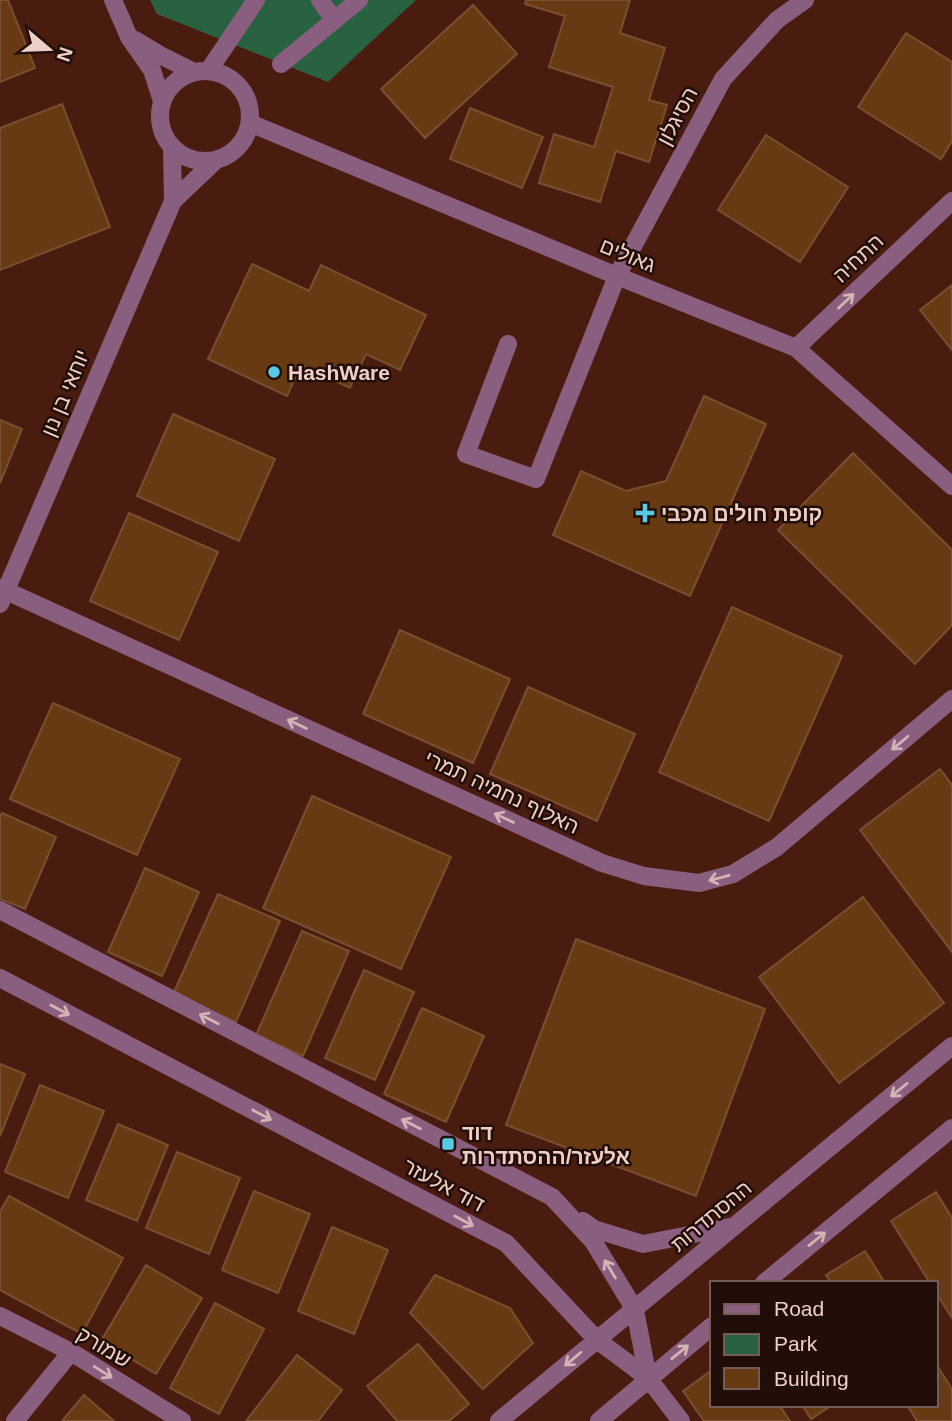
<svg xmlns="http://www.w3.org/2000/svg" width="952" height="1421" font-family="Helvetica,'Noto Sans Hebrew',sans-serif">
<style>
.green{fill:#296241}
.building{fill:#683a14;stroke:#7a4f30;stroke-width:2}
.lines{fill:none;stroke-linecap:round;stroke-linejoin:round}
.minor{stroke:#8a5e7f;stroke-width:18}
.oneway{stroke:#d5b3b5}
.poi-dot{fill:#58c9e3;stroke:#220e09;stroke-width:2.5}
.labels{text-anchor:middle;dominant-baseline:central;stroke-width:5;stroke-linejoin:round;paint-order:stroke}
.street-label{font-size:21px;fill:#eecfc7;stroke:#220e09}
.poi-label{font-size:21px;font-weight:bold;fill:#eecfc7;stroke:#220e09;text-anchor:start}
</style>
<rect width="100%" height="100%" fill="#4a1c10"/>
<path class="green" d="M 150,0 L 416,0 L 328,82 L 157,14 Z"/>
<path class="building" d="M 0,0 L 8,0 L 35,68 L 0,82 Z
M 526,0 L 630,0 L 620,33 L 665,48 L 649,100 L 667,105 L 649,162 L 616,151 L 600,202 L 539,183 L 554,134 L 594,147 L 613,87 L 549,67 L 565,16 L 525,4 Z
M 473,5 L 517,54 L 425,138 L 381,89 Z
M 906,33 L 952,62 L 952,141 L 941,159 L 858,107 Z
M 62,104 L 110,227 L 0,270 L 0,128 Z
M 470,108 L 543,137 L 522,188 L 450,159 Z
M 766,135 L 848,187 L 800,262 L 718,210 Z
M 252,264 L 309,291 L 321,265 L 426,315 L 400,370 L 366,354 L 350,388 L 301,365 L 287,396 L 208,359 Z
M 952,285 L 952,350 L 920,310 Z
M 704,396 L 766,424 L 690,596 L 553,535 L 581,471 L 626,491 L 666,481 Z
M 173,414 L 275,459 L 239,541 L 137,496 Z
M 0,420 L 22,429 L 0,483 Z
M 853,453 L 952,550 L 952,625 L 915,664 L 778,530 Z
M 129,513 L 218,552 L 179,640 L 90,601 Z
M 732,607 L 842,656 L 769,821 L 659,772 Z
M 400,630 L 510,679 L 473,763 L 363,714 Z
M 528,687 L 635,734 L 597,821 L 490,774 Z
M 53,703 L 180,759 L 137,855 L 10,799 Z
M 940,769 L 952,785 L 952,952 L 860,830 Z
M 312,796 L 451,857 L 401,969 L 263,908 Z
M 2,813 L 56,837 L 25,909 L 0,899 L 0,817 Z
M 145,868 L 199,892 L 162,976 L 108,952 Z
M 218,894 L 280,921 L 236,1022 L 173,994 Z
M 863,897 L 944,1003 L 839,1083 L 759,977 Z
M 302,931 L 349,951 L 303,1056 L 256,1035 Z
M 576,939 L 765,1009 L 696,1196 L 506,1125 Z
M 364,970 L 414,992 L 375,1080 L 325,1058 Z
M 422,1008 L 484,1036 L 446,1122 L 384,1094 Z
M 0,1064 L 25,1074 L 0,1136 Z
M 40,1085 L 104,1111 L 68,1198 L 5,1172 Z
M 118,1124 L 168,1145 L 137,1221 L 86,1200 Z
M 177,1152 L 240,1178 L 209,1254 L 146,1228 Z
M 254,1191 L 310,1214 L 278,1293 L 222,1270 Z
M 936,1192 L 952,1218 L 952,1318 L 936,1293 L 936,1283 L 930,1283 L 891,1221 Z
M 9,1196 L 123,1258 L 82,1334 L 0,1290 L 0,1212 Z
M 332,1227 L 388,1250 L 354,1334 L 298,1311 Z
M 865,1251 L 885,1283 L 831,1283 L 826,1275 Z
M 146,1265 L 202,1298 L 156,1374 L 101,1341 Z
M 435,1275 L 510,1308 L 533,1343 L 483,1389 L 410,1313 Z
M 215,1303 L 264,1329 L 219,1414 L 170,1388 Z
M 418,1344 L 469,1404 L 449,1421 L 397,1421 L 367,1386 Z
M 297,1355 L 342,1390 L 318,1421 L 246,1421 Z
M 936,1364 L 952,1389 L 952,1421 L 917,1421 L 907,1405 L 936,1405 Z
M 712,1370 L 712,1405 L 779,1405 L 790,1421 L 704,1421 L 683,1391 Z
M 84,1395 L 114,1421 L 62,1421 Z
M 802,1405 L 832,1405 L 811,1419 Z"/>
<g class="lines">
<path class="minor" d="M 113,0 L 129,37 L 152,70 L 162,101
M 320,0 L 334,20
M 135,40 L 160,55 L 194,72
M 281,64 L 359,0
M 209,70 L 256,0
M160 116a45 45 0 1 1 90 0a45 45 0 1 1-90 0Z
M 250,123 L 617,276 L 796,348 L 952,486
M 172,148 L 173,201
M 508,344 L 466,454 L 536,479 L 617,276 L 723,79 L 777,20 L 805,0
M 796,348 L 952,201
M 0,588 L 602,863 L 644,876 L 699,883 L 733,874 L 777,847 L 952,699
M 0,604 L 173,201 L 216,160
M 0,910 L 552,1197 L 593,1241 L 635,1310 L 648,1378
M 0,978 L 506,1243 L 597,1340 L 648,1378 L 681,1421
M 583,1221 L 594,1229 L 643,1244 L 730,1227
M 764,1283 L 952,1128
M 0,1316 L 71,1352 L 182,1421
M 15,1421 L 71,1352
M 499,1421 L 952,1046
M 599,1421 L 712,1326"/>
</g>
<defs><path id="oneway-shaft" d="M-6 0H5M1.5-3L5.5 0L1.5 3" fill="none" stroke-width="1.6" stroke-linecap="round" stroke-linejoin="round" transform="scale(1.75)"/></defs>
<g class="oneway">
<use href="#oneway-shaft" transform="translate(846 301) rotate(-43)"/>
<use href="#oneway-shaft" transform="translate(297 724) rotate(-155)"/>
<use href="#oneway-shaft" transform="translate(900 743) rotate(140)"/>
<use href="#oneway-shaft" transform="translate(504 818) rotate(-155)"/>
<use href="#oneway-shaft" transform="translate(719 878) rotate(165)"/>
<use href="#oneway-shaft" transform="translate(60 1010) rotate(28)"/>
<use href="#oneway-shaft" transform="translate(209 1019) rotate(-153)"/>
<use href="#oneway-shaft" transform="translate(899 1090) rotate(141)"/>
<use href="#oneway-shaft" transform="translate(262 1115) rotate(28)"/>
<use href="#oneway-shaft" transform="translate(411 1124) rotate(-153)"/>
<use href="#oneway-shaft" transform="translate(464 1221) rotate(28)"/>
<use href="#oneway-shaft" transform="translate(817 1239) rotate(-39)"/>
<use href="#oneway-shaft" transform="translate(610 1269) rotate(-121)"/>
<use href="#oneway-shaft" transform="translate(680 1352) rotate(-39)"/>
<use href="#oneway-shaft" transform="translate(573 1359) rotate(140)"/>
<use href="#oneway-shaft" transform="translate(103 1372) rotate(32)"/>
</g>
<g class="poi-dot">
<circle cx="274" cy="372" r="7"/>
<path d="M641.5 502.5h7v7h7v7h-7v7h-7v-7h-7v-7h7z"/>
<rect x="441" y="1137" width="14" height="14" rx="3.5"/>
</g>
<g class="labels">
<g class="street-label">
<text transform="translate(677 116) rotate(-62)">הסיגלון</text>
<text transform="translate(628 255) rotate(22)">גאולים</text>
<text transform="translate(858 258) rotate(-43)">התחיה</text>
<text transform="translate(65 393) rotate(-67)">יוחאי בן נון</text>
<text transform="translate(502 792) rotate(25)">האלוף נחמיה תמרי</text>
<text transform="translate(444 1185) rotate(28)">דוד אלעזר</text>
<text transform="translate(711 1216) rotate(-40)">ההסתדרות</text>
<text transform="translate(104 1347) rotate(31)">שמורק</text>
</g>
<g class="poi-label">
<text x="288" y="372">HashWare</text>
<text x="661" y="513">קופת חולים מכבי</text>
<text x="462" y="1132">דוד<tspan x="462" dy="24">אלעזר/ההסתדרות</tspan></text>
</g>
</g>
<rect x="710" y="1281" width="228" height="126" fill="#220e09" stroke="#745b55" stroke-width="2"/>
<rect x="724" y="1304" width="35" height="10" fill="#8a5e7f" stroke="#745b55" stroke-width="2"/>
<text x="774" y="1316" font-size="21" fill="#eecfc7">Road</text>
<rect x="724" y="1334" width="35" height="21" fill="#296241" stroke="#745b55" stroke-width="2"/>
<text x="774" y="1351" font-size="21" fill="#eecfc7">Park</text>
<rect x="724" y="1368" width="35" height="21" fill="#683a14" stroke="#745b55" stroke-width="2"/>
<text x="774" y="1386" font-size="21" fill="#eecfc7">Building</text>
<g transform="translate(49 49) rotate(109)" stroke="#220e09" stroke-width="5" paint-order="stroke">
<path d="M0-5L12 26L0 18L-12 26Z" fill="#eecfc7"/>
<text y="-10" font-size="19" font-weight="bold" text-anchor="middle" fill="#eecfc7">N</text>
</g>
</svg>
